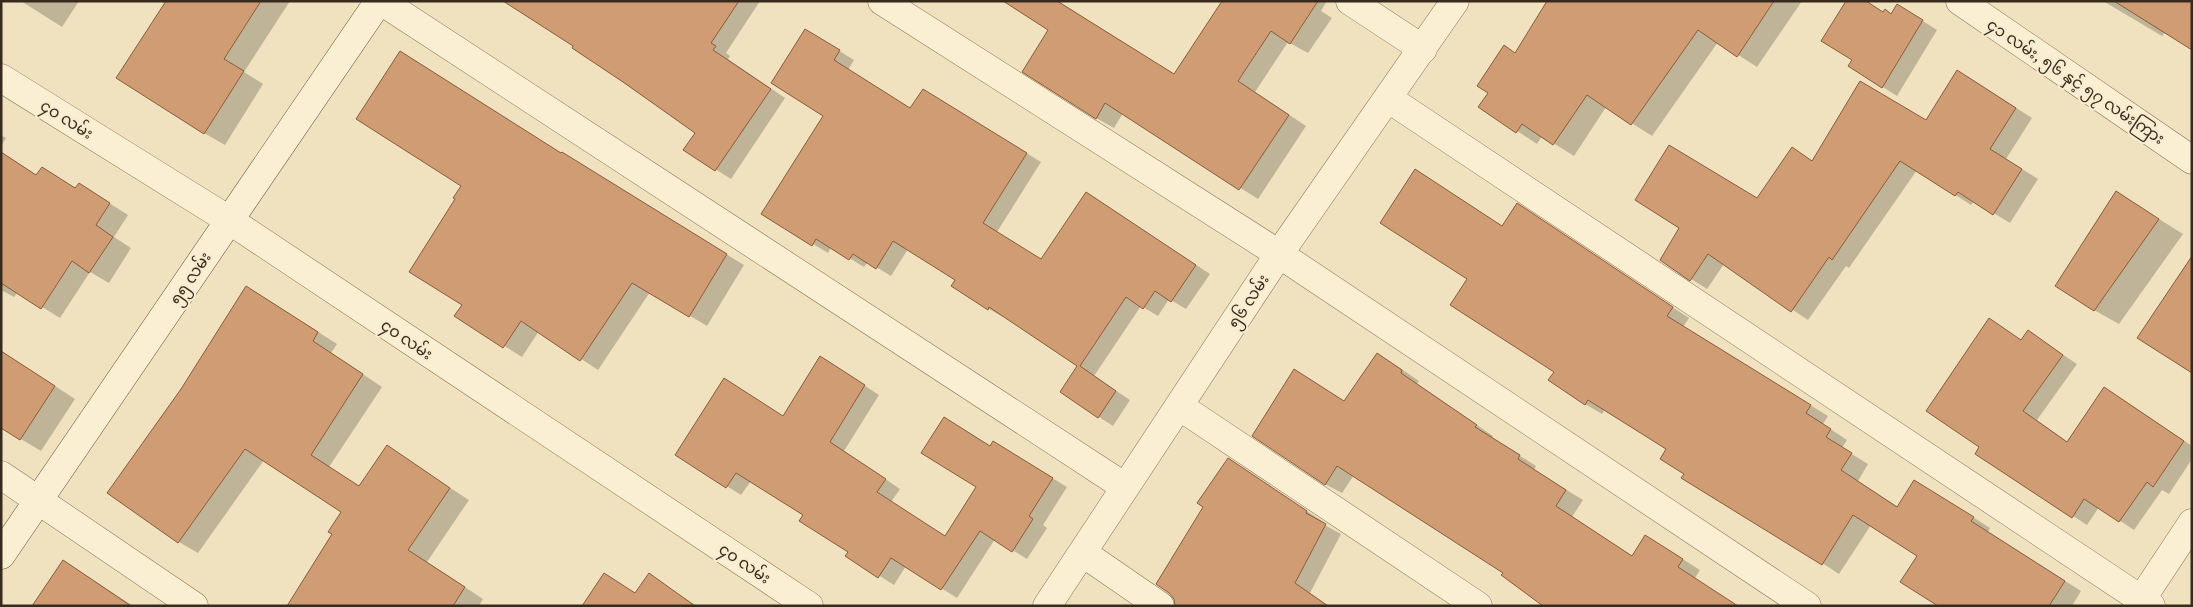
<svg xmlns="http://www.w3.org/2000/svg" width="2193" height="607" font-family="'Source Serif 4','Noto Sans Myanmar',serif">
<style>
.shadow{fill:#0003}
.building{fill:#d09c73;stroke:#895c3c}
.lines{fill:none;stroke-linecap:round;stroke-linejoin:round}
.minor-casing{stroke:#897357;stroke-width:29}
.secondary-casing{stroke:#6b543a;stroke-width:29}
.minor{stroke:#faefd3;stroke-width:28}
.secondary{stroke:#faefd3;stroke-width:28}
.labels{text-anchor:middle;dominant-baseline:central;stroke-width:4;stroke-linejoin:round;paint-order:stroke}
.street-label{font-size:16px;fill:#382a1c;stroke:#f7eccf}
</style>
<rect width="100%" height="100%" fill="#f0e2bf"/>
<path class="shadow" d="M 21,1 L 79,1 L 62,27 Z
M 160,1 L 290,1 L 244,72 L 263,84 L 225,145 L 204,133 L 165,4 Z
M 513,1 L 760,1 L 726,53 L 730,56 L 728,59 L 785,98 L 731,179 L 685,150 L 696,133 L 574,48 L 575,46 Z
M 1005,1 L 1058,1 L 1175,75 L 1223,1 L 1327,1 L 1321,11 L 1332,18 L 1308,53 L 1288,42 L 1255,92 L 1306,126 L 1258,199 L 1123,113 L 1114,128 L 1096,118 L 1050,29 Z
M 1549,1 L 1802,1 L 1757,67 L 1718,42 L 1652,136 L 1606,107 L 1574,156 L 1542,136 L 1537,144 L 1480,107 Z
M 2103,1 L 2192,1 L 2162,36 Z
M 1884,13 L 1892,15 L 1912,14 L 1937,30 L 1897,96 L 1850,66 Z
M 820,39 L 854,60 L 848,70 L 911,110 L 938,99 L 1041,162 L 997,232 L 1042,260 L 1086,193 L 1210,274 L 1186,309 L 1169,299 L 1158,316 L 1141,306 L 1094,376 L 1130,400 L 1113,426 L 1099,417 L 1079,366 L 1004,316 L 1003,317 L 989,309 L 952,285 L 956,279 L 908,249 L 891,276 L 868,262 L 864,267 L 831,247 L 828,253 L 763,214 L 824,115 Z
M 401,52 L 562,154 L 744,265 L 707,326 L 650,292 L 598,370 L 539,331 L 522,357 L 456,316 L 463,305 L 456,199 L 462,185 Z
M 1974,81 L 2032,118 L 2006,159 L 2038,179 L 2010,223 L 1974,201 L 1971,205 L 1917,170 L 1849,268 L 1846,266 L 1808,320 L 1724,264 L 1707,289 L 1661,260 L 1758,199 L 1792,149 L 1813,161 L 1927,122 Z
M 1,135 L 6,138 L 1,146 Z
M 1,152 L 38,176 L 76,189 L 79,184 L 128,215 L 114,237 L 131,248 L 109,283 L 90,272 L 60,318 L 18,292 L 14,297 L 1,290 Z
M 2116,192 L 2183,234 L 2119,324 L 2094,310 Z
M 1517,204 L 1689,318 L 1683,327 L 1828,416 L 1823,424 L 1847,440 L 1842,448 L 1868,464 L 1858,481 L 1898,507 L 1932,491 L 1990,528 L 1988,532 L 2081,591 L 2072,606 L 1940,606 L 1919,555 L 1871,525 L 1839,574 L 1686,474 L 1668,449 L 1605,409 L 1602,414 L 1585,404 L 1555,371 L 1503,227 Z
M 265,298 L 337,344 L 331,353 L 382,387 L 329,467 L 360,487 L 387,447 L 469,500 L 427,562 L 483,599 L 479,606 L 289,606 L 334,534 L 343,512 L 264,460 L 198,553 L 179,542 Z
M 2029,332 L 2077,364 L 2037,420 L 2069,443 L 2119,397 L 2192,446 L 2192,459 L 2169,494 L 2162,490 L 2134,530 L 2099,507 L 2087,525 L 1976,453 L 2022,341 Z
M 1,351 L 75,399 L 41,451 L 1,427 Z
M 1377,354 L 1394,364 L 1419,381 L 1417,384 L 1493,436 L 1492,438 L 1536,466 L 1534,470 L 1583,500 L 1572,517 L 1632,556 L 1662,546 L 1700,570 L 1695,578 L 1504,572 L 1354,475 L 1342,493 L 1325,484 L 1345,402 Z
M 835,366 L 879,395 L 844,451 L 900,489 L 891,502 L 945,537 L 978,486 L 991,447 L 1008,451 L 1067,487 L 1043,525 L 1047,528 L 1027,559 L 995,539 L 957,598 L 906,566 L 894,585 L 847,555 L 849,552 L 804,515 L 751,481 L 741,495 L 677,455 L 784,417 Z
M 1228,459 L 1322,521 L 1321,523 L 1341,534 L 1310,593 L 1329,606 L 1177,606 L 1175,598 L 1158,584 L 1205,507 Z
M 64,561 L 83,573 L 133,606 L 34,606 Z
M 649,575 L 697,606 L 600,606 L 636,594 Z"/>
<path class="building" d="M 166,1 L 261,1 L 224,59 L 244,71 L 204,134 L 116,78 Z
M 503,1 L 739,1 L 711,43 L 716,46 L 713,50 L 771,89 L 715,171 L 683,150 L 695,133 L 623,82 L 572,48 L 573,46 Z
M 1003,1 L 1057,1 L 1174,74 L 1222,1 L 1318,1 L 1290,44 L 1271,31 L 1238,81 L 1289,115 L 1239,190 L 1105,103 L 1096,119 L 1022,72 L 1048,30 Z
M 1547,1 L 1774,1 L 1737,57 L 1698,30 L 1631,125 L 1587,95 L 1553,145 L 1522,124 L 1516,133 L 1478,107 L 1488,93 L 1477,86 L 1504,45 L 1515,53 Z
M 1846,1 L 1866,1 L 1883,12 L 1885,9 L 1891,14 L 1897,4 L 1923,20 L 1882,88 L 1848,66 L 1852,60 L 1821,41 Z
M 2114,1 L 2192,1 L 2192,50 Z
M 805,29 L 840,50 L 834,60 L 910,108 L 923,89 L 1027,153 L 983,223 L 1041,259 L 1086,192 L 1196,265 L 1171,302 L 1155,291 L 1143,309 L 1126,297 L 1080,366 L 1116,391 L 1098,418 L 1060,392 L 1077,366 L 989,307 L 988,310 L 951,286 L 955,280 L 893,241 L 876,269 L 853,254 L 849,260 L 816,239 L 812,246 L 761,214 L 823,116 L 771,83 Z
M 400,51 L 561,153 L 562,152 L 727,254 L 689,317 L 632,283 L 580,361 L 521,321 L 503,348 L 454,316 L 462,305 L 409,272 L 455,199 L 453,198 L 461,186 L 356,119 Z
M 1957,70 L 2016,108 L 1990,149 L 2022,169 L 1993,215 L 1958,192 L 1955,196 L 1900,161 L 1832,260 L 1829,257 L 1791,312 L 1708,254 L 1690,281 L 1660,260 L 1679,228 L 1635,200 L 1669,145 L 1757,198 L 1792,147 L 1812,161 L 1860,81 L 1926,120 Z
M 1,152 L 36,175 L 42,167 L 75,188 L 79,183 L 110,203 L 96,225 L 113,237 L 89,273 L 72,261 L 41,309 L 1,283 Z
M 1415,169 L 1502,226 L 1517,203 L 1673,307 L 1667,316 L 1811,405 L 1806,413 L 1831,429 L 1826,437 L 1852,453 L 1841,470 L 1897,507 L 1914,480 L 1974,517 L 1971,521 L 2065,581 L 2049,606 L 1938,606 L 1900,582 L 1917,556 L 1853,515 L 1822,565 L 1681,478 L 1684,474 L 1660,459 L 1666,449 L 1588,400 L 1585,405 L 1548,380 L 1554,372 L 1450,305 L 1467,279 L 1380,223 Z
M 2116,191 L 2159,219 L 2094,311 L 2055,286 Z
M 2192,256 L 2192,373 L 2137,338 Z
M 246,286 L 318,332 L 313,341 L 363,374 L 311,455 L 359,486 L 387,445 L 450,488 L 408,550 L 465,587 L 453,606 L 287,606 L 332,534 L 328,532 L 341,512 L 245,449 L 178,543 L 107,493 L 181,389 Z
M 1989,318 L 2021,340 L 2028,330 L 2063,355 L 2023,411 L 2067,442 L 2104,387 L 2184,441 L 2153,487 L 2147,482 L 2119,522 L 2084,499 L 2072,518 L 1975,454 L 1979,447 L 1926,411 Z
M 1,351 L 55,386 L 20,440 L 1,428 Z
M 1377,353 L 1402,370 L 1401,373 L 1477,425 L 1475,427 L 1520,455 L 1518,459 L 1566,490 L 1556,506 L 1632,556 L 1645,535 L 1683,559 L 1678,567 L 1738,606 L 1543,606 L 1501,575 L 1503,573 L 1337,466 L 1325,485 L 1252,436 L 1294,369 L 1344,401 Z
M 820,356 L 865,385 L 830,442 L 886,479 L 877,492 L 945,536 L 976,487 L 921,453 L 944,417 L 990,446 L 993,441 L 1053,478 L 1029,516 L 1033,519 L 1012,552 L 980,531 L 941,590 L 891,558 L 878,578 L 845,556 L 848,552 L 799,521 L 803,515 L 736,473 L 726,488 L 675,455 L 724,378 L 783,416 Z
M 1228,458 L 1307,511 L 1306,513 L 1326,524 L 1295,583 L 1328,606 L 1175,606 L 1174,599 L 1169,593 L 1156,584 L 1203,507 L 1197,503 Z
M 63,560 L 131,606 L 32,606 Z
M 604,573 L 635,593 L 649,573 L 695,606 L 582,606 Z"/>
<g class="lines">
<defs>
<path id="minor" d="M 381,1 L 1125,487
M 882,1 L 1279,254 L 1807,606
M 1350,1 L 1423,49
M 1960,1 L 2192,160
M 1,78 L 229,220 L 809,606
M 1389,99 L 2151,606
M 1179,406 L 1478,606
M 1,475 L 194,606
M 1083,553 L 1160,606
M 1047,606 L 1279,254 L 1455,1
M 2137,606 L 2192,523"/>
<path id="secondary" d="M 1,555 L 379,1"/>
</defs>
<use href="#minor" class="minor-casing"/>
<use href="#secondary" class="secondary-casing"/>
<use href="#minor" class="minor"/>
<use href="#secondary" class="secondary"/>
</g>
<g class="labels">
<g class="street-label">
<text transform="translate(2076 81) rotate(34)">၄၁ လမ်း, ၅၆ နှင့် ၅၇ လမ်းကြား</text>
<text transform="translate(67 119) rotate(32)">၄၀ လမ်း</text>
<text transform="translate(190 278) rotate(-56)">၅၅ လမ်း</text>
<text transform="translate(1248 301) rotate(-57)">၅၆ လမ်း</text>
<text transform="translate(407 339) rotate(34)">၄၀ လမ်း</text>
<text transform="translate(745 563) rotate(34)">၄၀ လမ်း</text>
</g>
</g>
<rect width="2193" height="607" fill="none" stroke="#382a1c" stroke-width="5"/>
</svg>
